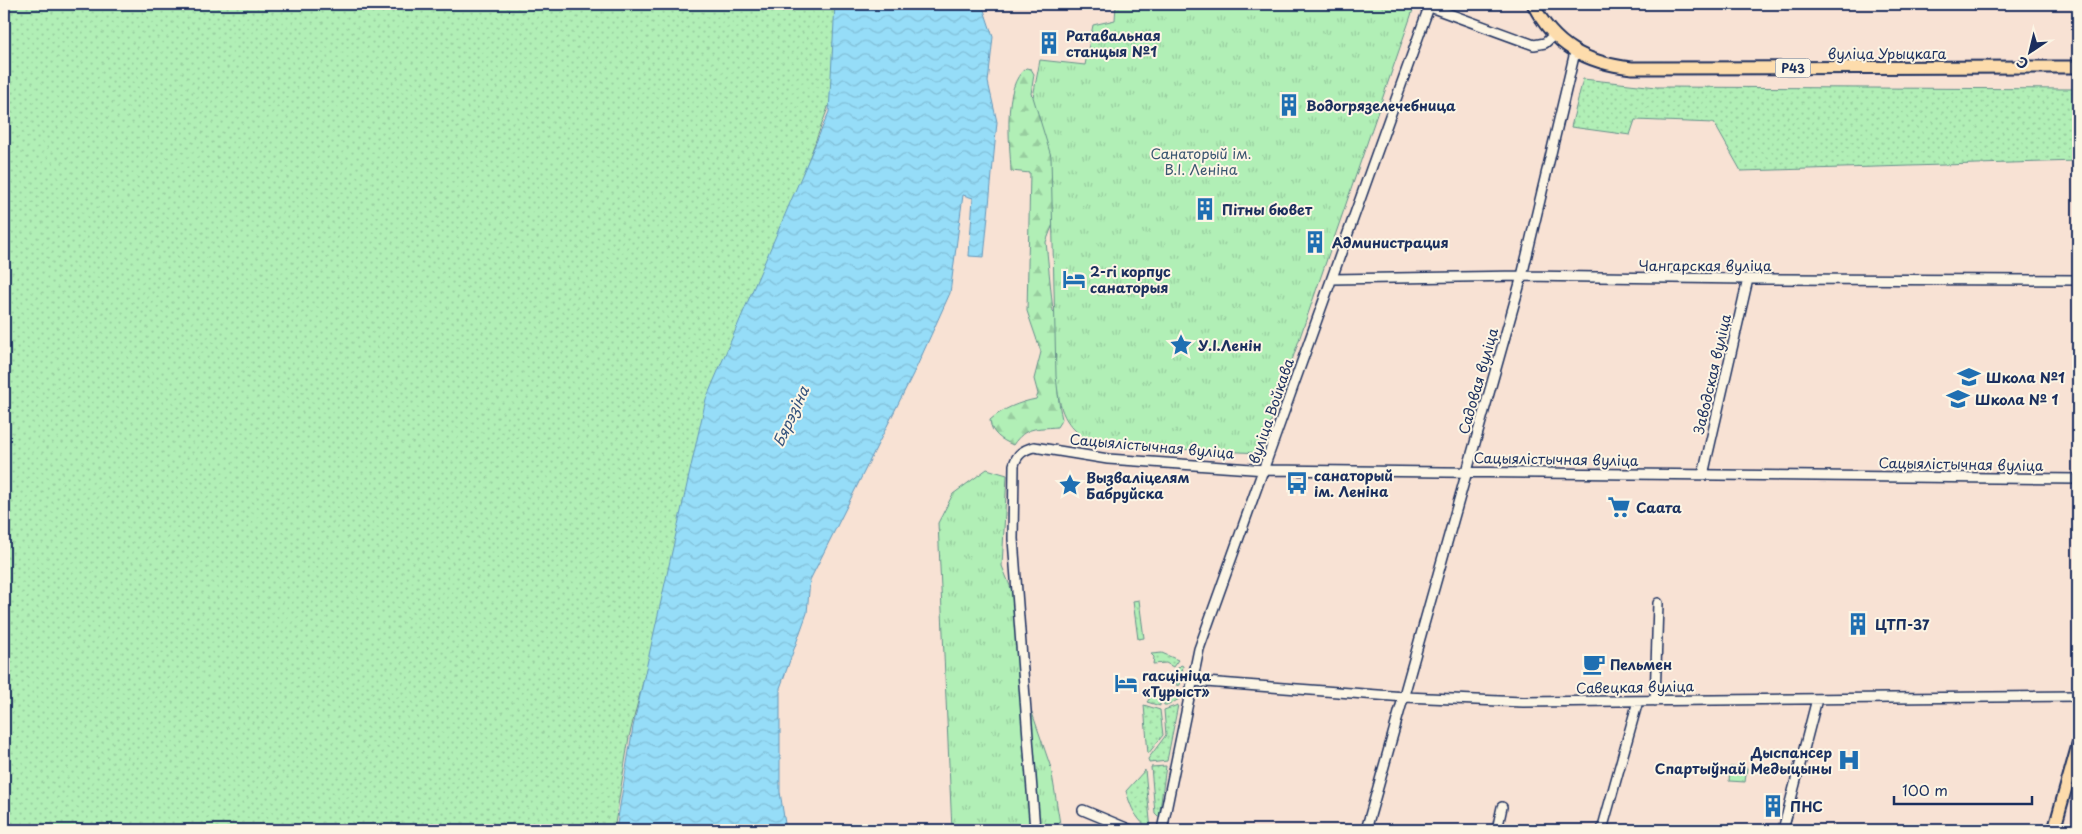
<svg xmlns="http://www.w3.org/2000/svg" width="2082" height="834" font-family="'Playpen Sans',sans-serif">
<style>
.grass{fill:url(#grass-dots);stroke:#668f8a}
.forest{fill:url(#forest-firs);stroke:#668f8a}
.park{fill:url(#park-tufts);stroke:#668f8a}
.water{fill:url(#water-waves);stroke:#6597ba}
.lines{fill:none;stroke-linecap:round;stroke-linejoin:round}
.minor-casing{stroke:#1b2f5e;stroke-width:12}
.major-casing{stroke:#1b2f5e;stroke-width:15}
.minor{stroke:#fcf5e5;stroke-width:9}
.major{stroke:#fddcac;stroke-width:11}
.labels{text-anchor:middle;dominant-baseline:central;stroke-width:4;stroke-linejoin:round;paint-order:stroke}
.shield{fill:#fcf5e5;stroke:#5e6a86;stroke-width:1}
.shield-label{font-size:12px;font-weight:bold;fill:#1b2f5e}
.poi-label{font-size:14px;font-weight:bold;fill:#1b2f5e;stroke:#fcf5e5;text-anchor:start}
.street-label{font-size:14px;fill:#1b2f5e;stroke:#fcf5e5}
.park-label{font-size:14px;fill:#395570;stroke:#fcf5e5}
.water-label{font-size:15px;font-style:italic;fill:#34527d;stroke:#fcf5e5}
</style>
<defs>
<pattern id="grass-dots" width="8" height="8" patternUnits="userSpaceOnUse" patternTransform="scale(1.25)"><rect width="8" height="8" fill="#b1efb6"/><path d="M2 2h.1M6 6h.1" fill="none" stroke="#98cd9f" stroke-width="1.8" stroke-linecap="round"/></pattern>
<pattern id="forest-firs" width="22" height="20" patternUnits="userSpaceOnUse" patternTransform="scale(1.25)"><rect width="22" height="20" fill="#b1efb6"/><path d="M5 1l3.5 6h-7zM16 11l3.5 6h-7z" fill="#98cd9f"/></pattern>
<pattern id="park-tufts" width="24" height="20" patternUnits="userSpaceOnUse" patternTransform="scale(1.25)"><rect width="24" height="20" fill="#b1efb6"/><path d="M3 7l-1-3M5 7V3M7 7l1-3M15 17l-1-3M17 17v-4M19 17l1-3" fill="none" stroke="#98cd9f"/></pattern>
<pattern id="water-waves" width="16" height="10" patternUnits="userSpaceOnUse" patternTransform="scale(1.25)"><rect width="16" height="10" fill="#96ddf8"/><path d="M0 5q4-4 8 0t8 0" fill="none" stroke="#81bed7"/></pattern>
</defs>
<rect width="100%" height="100%" fill="#f8e2d4"/>
<filter id="ink" filterUnits="userSpaceOnUse"><feTurbulence type="fractalNoise" baseFrequency=".02" numOctaves="2"/><feDisplacementMap in="SourceGraphic" scale="10" xChannelSelector="R" yChannelSelector="G"/><feConvolveMatrix kernelMatrix="1 2 1 2 8 2 1 2 1" color-interpolation-filters="sRGB"/></filter>
<g filter="url(#ink)">
<path class="grass" d="M 4,4 L 840,4 L 833,94 L 702,449 L 629,737 L 614,830 L 4,830 Z
M 1583,79 L 1657,87 L 2078,89 L 2078,161 L 1741,171 L 1714,123 L 1635,120 L 1630,135 L 1571,127 Z
M 1139,600 L 1144,638 L 1138,639 L 1133,601 Z
M 1162,653 L 1178,660 L 1173,667 L 1166,663 L 1153,664 L 1154,657 L 1151,654 Z
M 1181,665 L 1183,666 L 1180,685 L 1177,686 L 1175,671 Z
M 1175,689 L 1179,699 L 1169,705 L 1164,705 L 1162,696 Z
M 1153,694 L 1160,696 L 1160,706 L 1147,702 Z
M 1144,705 L 1160,710 L 1163,735 L 1148,754 Z
M 1178,705 L 1167,761 L 1149,763 L 1148,759 L 1166,735 L 1164,710 Z
M 1166,766 L 1159,817 L 1155,813 L 1151,767 Z
M 1145,770 L 1151,830 C 1136,820 1131,808 1126,791 Z"/>
<path class="forest" d="M 1026,68 L 1031,69 L 1034,74 L 1031,94 L 1035,98 L 1070,104 L 1053,224 L 1046,242 L 1053,311 L 1063,321 C 1058,357 1054,384 1062,419 L 1057,427 C 1036,429 1026,426 1013,445 C 1002,440 991,434 990,420 C 1002,409 1020,402 1036,399 L 1038,394 L 1034,379 L 1041,352 L 1027,311 L 1030,173 L 1011,171 C 1010,143 1002,86 1026,68 Z"/>
<path class="park" d="M 1116,4 L 1399,4 L 1414,7 L 1260,453 L 1093,445 C 1063,423 1060,414 1056,376 L 1051,156 L 1033,97 L 1040,60 L 1085,65 L 1093,25 L 1115,20 Z
M 987,469 L 1007,475 L 1002,566 L 1016,601 L 1027,698 L 1051,768 L 1061,830 L 952,830 L 938,523 L 953,494 Z
M 1730,767 L 1747,768 L 1745,782 L 1729,781 Z"/>
<path class="water" d="M 835,4 L 982,4 L 993,37 L 988,82 L 997,122 L 984,257 L 969,256 L 973,198 L 963,195 L 950,293 L 917,366 L 810,580 L 807,613 L 780,688 L 780,792 L 786,830 L 616,830 L 633,727 L 706,399 L 829,112 Z"/>
<g class="lines">
<defs>
<path id="minor" d="M 1422,4 L 1534,45 L 1545,43 L 1554,35
M 1332,279 L 1522,276 L 1748,279 L 2078,280
M 1703,475 L 1748,279
M 1192,681 L 1405,697 L 1523,702 L 2078,696
M 1655,701 L 1658,603
M 1083,810 L 1131,830
M 1035,830 L 1013,539 L 1014,465 C 1017,454 1023,450 1034,447 L 1108,459 L 1266,470 L 2078,479
M 1162,830 L 1199,649 L 1429,7
M 1366,830 L 1522,276 L 1575,52
M 1497,830 L 1502,807
M 1602,830 L 1638,701
M 1783,830 L 1817,699"/>
<path id="major" d="M 1533,4 C 1554,46 1586,63 1632,68 L 2078,67
M 2054,830 L 2078,745"/>
</defs>
<use href="#minor" class="minor-casing"/>
<use href="#major" class="major-casing"/>
<use href="#minor" class="minor"/>
<use href="#major" class="major"/>
</g>
</g>
<defs>
<symbol id="building-bare" viewBox="-9 -9 18 18"><path d="M-4-6H4V6H1V3H-1V6H-4ZM-2.5-4.3h1.7v1.8h-1.7ZM.8-4.3h1.7v1.8H.8ZM-2.5-1h1.7V.8h-1.7ZM.8-1h1.7V.8H.8Z" fill="#1f6fb2" stroke="#fcf5e5" stroke-width="2.5" paint-order="stroke"/></symbol>
<symbol id="hotel-bare" viewBox="-9 -9 18 18"><path d="M-6-4.5h1.5V1H6V5H4.5V3h-9V5H-6ZM-4 0a1.8 1.8 0 1 1 3.6 0ZM.5 0V-2.5h3Q6-2.5 6 0Z" fill="#1f6fb2" stroke="#fcf5e5" stroke-width="2.5" paint-order="stroke"/></symbol>
<symbol id="sight-bare" viewBox="-9 -9 18 18"><path d="M0-6L1.8-2.2L6-1.7L2.9 1.2L3.7 5.4L0 3.3L-3.7 5.4L-2.9 1.2L-6-1.7L-1.8-2.2Z" fill="#1f6fb2" stroke="#fcf5e5" stroke-width="2.5" paint-order="stroke"/></symbol>
<symbol id="school-bare" viewBox="-9 -9 18 18"><path d="M0-5L7-2L0 1L-7-2ZM-4 1L0 2.5L4 1V4Q0 6-4 4Z" fill="#1f6fb2" stroke="#fcf5e5" stroke-width="2.5" paint-order="stroke"/></symbol>
<symbol id="bus-bare" viewBox="-9 -9 18 18"><path d="M-5-6H5V4H4V6H2V4H-2V6H-4V4H-5ZM-3.5-4V0h7V-4ZM-3.5 1.2v1.5H-2V1.2ZM2 1.2v1.5H3.5V1.2Z" fill="#1f6fb2" stroke="#fcf5e5" stroke-width="2.5" paint-order="stroke"/></symbol>
<symbol id="supermarket-bare" viewBox="-9 -9 18 18"><path d="M-6-5.5h2.5l.6 2H6L4.5 2H-2.5L-4.4-4H-6ZM-1.5 3.2a1.3 1.3 0 1 0 .1 0ZM3 3.2a1.3 1.3 0 1 0 .1 0Z" fill="#1f6fb2" stroke="#fcf5e5" stroke-width="2.5" paint-order="stroke"/></symbol>
<symbol id="cafe-bare" viewBox="-9 -9 18 18"><path d="M-5.5-4.5H6V0H3Q3 3.5 0 3.5H-2.5Q-5.5 3.5-5.5 0ZM3-3.2v2h1.7v-2ZM-6 4.5H4V6H-6Z" fill="#1f6fb2" stroke="#fcf5e5" stroke-width="2.5" paint-order="stroke"/></symbol>
<symbol id="hospital-bare" viewBox="-9 -9 18 18"><path d="M-5-5h3v3.5h4V-5h3V5h-3V1.5h-4V5h-3Z" fill="#1f6fb2" stroke="#fcf5e5" stroke-width="2.5" paint-order="stroke"/></symbol>
</defs>
<g fill-rule="evenodd">
<use href="#building-bare" x="1033" y="27" width="32" height="32"/>
<use href="#building-bare" x="1273" y="89" width="32" height="32"/>
<use href="#building-bare" x="1189" y="193" width="32" height="32"/>
<use href="#building-bare" x="1299" y="226" width="32" height="32"/>
<use href="#hotel-bare" x="1058" y="263" width="32" height="32"/>
<use href="#sight-bare" x="1165" y="329" width="32" height="32"/>
<use href="#school-bare" x="1953" y="361" width="32" height="32"/>
<use href="#school-bare" x="1942" y="383" width="32" height="32"/>
<use href="#bus-bare" x="1281" y="467" width="32" height="32"/>
<use href="#sight-bare" x="1054" y="469" width="32" height="32"/>
<use href="#supermarket-bare" x="1603" y="491" width="32" height="32"/>
<use href="#building-bare" x="1842" y="608" width="32" height="32"/>
<use href="#cafe-bare" x="1578" y="648" width="32" height="32"/>
<use href="#hotel-bare" x="1110" y="667" width="32" height="32"/>
<use href="#hospital-bare" x="1833" y="744" width="32" height="32"/>
<use href="#building-bare" x="1757" y="790" width="32" height="32"/>
</g>
<g class="labels">
<rect class="shield" x="1775.5" y="58.5" width="35" height="19" rx="4"/>
<g class="shield-label">
<text x="1793" y="68">Р43</text>
</g>
<g class="poi-label">
<text x="1066" y="35">Ратавальная<tspan x="1066" dy="16">станцыя №1</tspan></text>
<text x="1306" y="105">Водогрязелечебница</text>
<text x="1222" y="209">Пітны бювет</text>
<text x="1332" y="242">Администрация</text>
<text x="1090" y="271">2-гі корпус<tspan x="1090" dy="16">санаторыя</tspan></text>
<text x="1198" y="345">У.І.Ленін</text>
<text x="1986" y="377">Школа №1</text>
<text x="1975" y="399">Школа № 1</text>
<text x="1314" y="475">санаторый<tspan x="1314" dy="16">ім. Леніна</tspan></text>
<text x="1086" y="477">Вызваліцелям<tspan x="1086" dy="16">Бабруйска</tspan></text>
<text x="1636" y="507">Саата</text>
<text x="1875" y="624">ЦТП-37</text>
<text x="1610" y="664">Пельмен</text>
<text x="1142" y="675">гасцініца<tspan x="1142" dy="16">«Турыст»</tspan></text>
<text x="1832" y="752" text-anchor="end">Дыспансер<tspan x="1832" dy="16">Спартыўнай Медыцыны</tspan></text>
<text x="1790" y="806">ПНС</text>
</g>
<g class="street-label">
<text x="1887" y="53">вуліца Урыцкага</text>
<text x="1705" y="265">Чангарская вуліца</text>
<text transform="translate(1712 374) rotate(-77)">Заводская вуліца</text>
<text transform="translate(1478 381) rotate(-74)">Садовая вуліца</text>
<text transform="translate(1271 411) rotate(-71)">вуліца Войкава</text>
<text transform="translate(1152 446) rotate(5)">Сацыялістычная вуліца</text>
<text transform="translate(1556 459) rotate(1)">Сацыялістычная вуліца</text>
<text transform="translate(1961 464) rotate(1)">Сацыялістычная вуліца</text>
<text transform="translate(1635 687) rotate(-1)">Савецкая вуліца</text>
</g>
<g class="park-label">
<text x="1201" y="153">Санаторый ім.<tspan x="1201" dy="16">В.І. Леніна</tspan></text>
</g>
<g class="water-label">
<text transform="translate(790 416) rotate(-65)">Бярэзіна</text>
</g>
</g>
<rect width="2082" height="834" fill="none" stroke="#fcf5e5" stroke-width="20"/>
<rect x="10" y="10" width="2062" height="814" fill="none" stroke="#1b2f5e" stroke-width="2" filter="url(#ink)"/>
<g transform="translate(2030 52) rotate(215)" stroke="#fcf5e5" stroke-width="4" paint-order="stroke">
<path d="M0-4L9 19L0 12L-9 19Z" fill="#1b2f5e"/>
<text y="-8" font-size="14" font-weight="bold" text-anchor="middle" fill="#1b2f5e">С</text>
</g>
<path d="M1894 796v8h138v-8" fill="none" stroke="#1b2f5e" stroke-width="2.5"/>
<text x="1902" y="796" font-size="15" fill="#1b2f5e" stroke="#fcf5e5" stroke-width="4" paint-order="stroke">100 m</text>
</svg>
